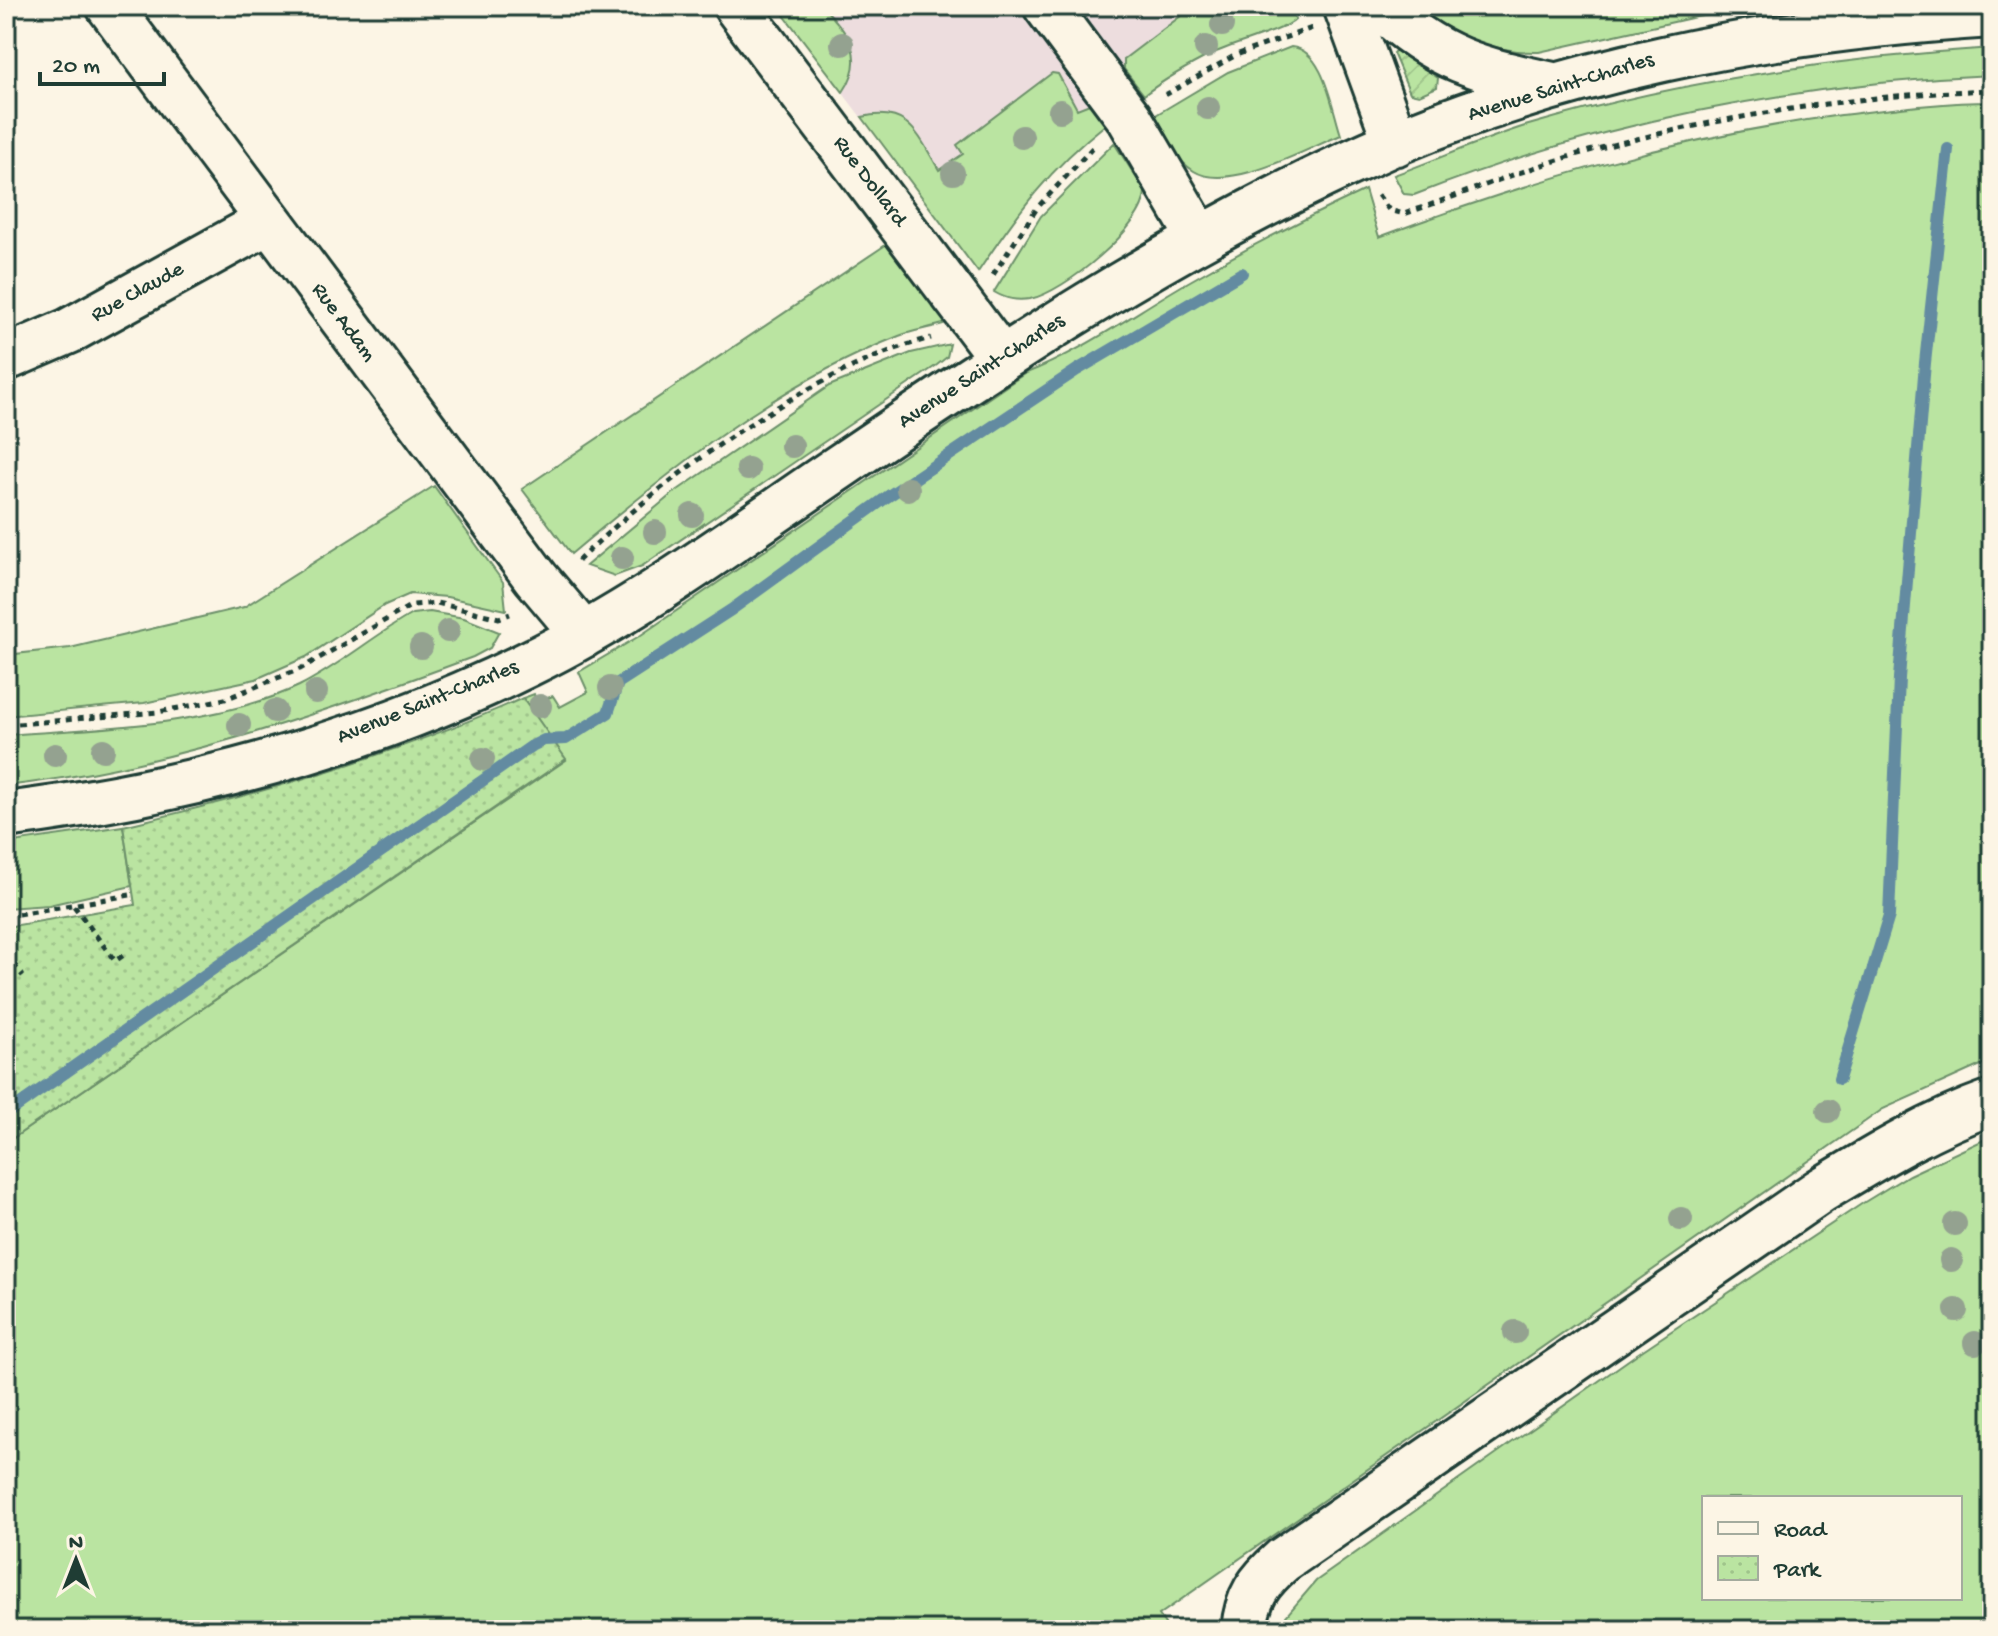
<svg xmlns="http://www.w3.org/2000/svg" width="1998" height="1636" font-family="'Gochi Hand',sans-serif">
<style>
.built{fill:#edddde}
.grass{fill:#bae4a1;stroke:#6c906a;stroke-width:2;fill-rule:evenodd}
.park{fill:url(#park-dots);stroke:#6c906a;stroke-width:2}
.garden{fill:url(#garden-furrows);stroke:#6c906a;stroke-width:2}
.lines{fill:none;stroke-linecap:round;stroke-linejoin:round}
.stream{stroke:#638ba1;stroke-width:12}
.minor-casing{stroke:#1f3d34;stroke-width:50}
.path{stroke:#1f3d34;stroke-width:5;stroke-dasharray:6 6;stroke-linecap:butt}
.minor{stroke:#fcf5e5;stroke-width:44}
.tree{fill:#94a290}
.labels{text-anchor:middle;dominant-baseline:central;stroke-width:6;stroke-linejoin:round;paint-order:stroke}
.street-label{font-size:22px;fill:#1f3d34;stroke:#fcf5e5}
</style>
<defs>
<pattern id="park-dots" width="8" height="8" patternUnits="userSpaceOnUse" patternTransform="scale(2)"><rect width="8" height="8" fill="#bae4a1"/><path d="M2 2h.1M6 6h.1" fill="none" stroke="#9fc48b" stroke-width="1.8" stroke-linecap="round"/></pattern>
<pattern id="garden-furrows" width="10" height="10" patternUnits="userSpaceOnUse" patternTransform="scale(2)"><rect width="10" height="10" fill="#bae4a1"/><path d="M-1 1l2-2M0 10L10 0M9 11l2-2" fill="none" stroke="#9fc48b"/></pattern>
</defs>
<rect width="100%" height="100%" fill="#fcf5e5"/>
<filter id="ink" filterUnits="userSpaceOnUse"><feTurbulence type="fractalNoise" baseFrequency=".0125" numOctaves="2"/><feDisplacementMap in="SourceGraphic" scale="16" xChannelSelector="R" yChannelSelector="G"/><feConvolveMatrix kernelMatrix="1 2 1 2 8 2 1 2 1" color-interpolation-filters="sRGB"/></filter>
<g filter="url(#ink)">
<path class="built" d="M 777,6 L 1293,6 L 1295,20 L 1288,27 L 1264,32 L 1215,52 L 1160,82 L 1068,153 L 1023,203 L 978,272 Z"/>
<path class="grass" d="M 777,6 L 822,6 C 849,33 867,57 843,92 Z
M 1194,6 L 1293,6 L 1295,20 C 1286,30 1232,44 1214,53 C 1190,65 1165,79 1144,95 L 1124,69 L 1124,59 Z
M 1417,6 L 1768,6 L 1696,17 L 1539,52 C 1492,53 1453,36 1417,6 Z
M 1291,47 C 1324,49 1332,109 1341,135 C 1306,149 1229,193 1194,171 C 1174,159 1164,135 1154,116 L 1228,72 Z
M 1992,48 L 1992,75 C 1796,83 1597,123 1414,195 L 1404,194 L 1394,175 C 1438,159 1481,140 1525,126 C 1676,81 1835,58 1992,48 Z
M 1052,73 L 1058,74 L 1077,109 L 1092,103 L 1106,124 C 1050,168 1017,213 978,272 L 862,117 C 909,106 918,135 939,170 L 963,154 L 957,145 Z
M 1992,102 L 1992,1060 L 1883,1109 L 1159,1615 L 1169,1630 L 6,1630 L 6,1143 L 566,760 L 523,698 L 534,694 L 536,702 L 553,696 L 560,707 L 588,692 L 579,672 L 641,635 L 1024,374 C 1084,351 1134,313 1190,281 C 1247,248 1305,218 1365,190 L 1379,237 C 1532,180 1679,137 1841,115 C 1891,109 1942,102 1992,102 Z
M 1114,143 L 1145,191 C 1146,226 1063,293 1030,299 C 1016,301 1006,299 994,292 L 1041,216 Z
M 887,244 L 946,323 C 931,328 914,330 899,336 C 775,385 672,469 571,554 L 522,489 Z
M 950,344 L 947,357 L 937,365 L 642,566 L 615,576 L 586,566 L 672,494 L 829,386 L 911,353 Z
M 434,486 L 503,582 L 506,610 L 447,597 L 410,594 L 385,605 L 306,657 L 256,679 L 144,703 L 6,716 L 6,655 L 70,648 L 244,607 Z
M 430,612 L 464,618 L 499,632 L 490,648 L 473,657 C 320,714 169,767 6,786 L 6,735 C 99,728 214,726 299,686 C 339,666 373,636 412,614 Z
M 123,826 L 132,886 L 49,905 L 6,908 L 6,843 Z
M 1992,1136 L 1992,1630 L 1286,1630 L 1286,1616 L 1316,1581 L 1637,1354 L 1863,1203 L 1909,1175 ZM 1704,1498 L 1960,1498 L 1960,1598 L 1704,1598 Z"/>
<path class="park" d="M 523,698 L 566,759 L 6,1143 L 6,927 L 135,905 L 123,826 C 259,795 395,755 523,698 Z"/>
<path class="garden" d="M 1397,49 L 1438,78 L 1437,87 L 1419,95 L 1410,93 L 1393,53 Z"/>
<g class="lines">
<path class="stream" d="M 1839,1079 L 1889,916 L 1899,678 L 1925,363 L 1948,149
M 6,1114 L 532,746 L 544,740 L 566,739 L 608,713 L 618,683 L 731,610 L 887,497 L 1077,370 L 1242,273"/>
<defs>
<path id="minor" d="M 109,6 L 536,578 L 584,635
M 736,6 L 1002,359
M 1046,6 L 1130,119 L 1200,239
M 1346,6 L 1396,143
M 1380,6 C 1435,59 1481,70 1553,85
M 6,358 L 69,331 L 267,222
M 6,815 C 185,792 366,744 528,664 C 639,610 739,535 841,466 C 1004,355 1168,247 1347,164 C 1549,69 1771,29 1992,15
M 1244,1630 C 1247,1597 1259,1581 1283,1560 L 1820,1191 C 1876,1157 1930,1124 1992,1102"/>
</defs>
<use href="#minor" class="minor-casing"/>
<path class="path" d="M 975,13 L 982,7
M 1165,95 L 1236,55 L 1312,28
M 1378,195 L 1389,210 L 1404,214 C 1466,193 1526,168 1589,151 C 1721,116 1856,95 1992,90
M 993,275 L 1037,208 L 1095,145
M 578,561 C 665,476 813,368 931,338
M 6,725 L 158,712 L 225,699 L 300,669 L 412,605 L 437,603 L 499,618 L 510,614
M 74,906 L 115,961 L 127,953
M 6,916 L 130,895
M 6,955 L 23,976
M 1992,1238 L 1987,1264 L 1992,1291"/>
<use href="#minor" class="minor"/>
</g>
<g class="tree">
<circle cx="1222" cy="25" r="12"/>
<circle cx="842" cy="44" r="12"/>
<circle cx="1206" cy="47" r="12"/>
<circle cx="1208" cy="108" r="12"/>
<circle cx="1060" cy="111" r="12"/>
<circle cx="1022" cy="137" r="12"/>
<circle cx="953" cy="173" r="12"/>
<circle cx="792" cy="446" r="12"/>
<circle cx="748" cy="469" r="12"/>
<circle cx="908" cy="489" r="12"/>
<circle cx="692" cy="515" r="12"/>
<circle cx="655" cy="532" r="12"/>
<circle cx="622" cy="558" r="12"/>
<circle cx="448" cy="631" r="12"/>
<circle cx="421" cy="647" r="12"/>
<circle cx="610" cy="688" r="12"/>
<circle cx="316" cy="692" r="12"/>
<circle cx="540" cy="706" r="12"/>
<circle cx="275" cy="711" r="12"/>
<circle cx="239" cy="725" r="12"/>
<circle cx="103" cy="750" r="12"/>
<circle cx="55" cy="755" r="12"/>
<circle cx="483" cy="759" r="12"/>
<circle cx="1828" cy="1111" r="12"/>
<circle cx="1681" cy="1219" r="12"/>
<circle cx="1955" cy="1224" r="12"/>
<circle cx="1951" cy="1260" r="12"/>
<circle cx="1956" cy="1310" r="12"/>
<circle cx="1515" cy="1332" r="12"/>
<circle cx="1975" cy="1343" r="12"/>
</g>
</g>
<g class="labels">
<g class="street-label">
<text transform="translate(1561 88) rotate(-17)">Avenue Saint-Charles</text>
<text transform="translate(869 182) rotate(53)">Rue Dollard</text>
<text transform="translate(138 293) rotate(-29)">Rue Claude</text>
<text transform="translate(343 323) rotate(53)">Rue Adam</text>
<text transform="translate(982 372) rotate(-33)">Avenue Saint-Charles</text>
<text transform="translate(428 703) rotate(-22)">Avenue Saint-Charles</text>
</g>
</g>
<rect width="1998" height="1636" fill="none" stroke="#fcf5e5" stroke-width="32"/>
<rect x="16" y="16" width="1966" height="1604" fill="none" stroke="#1f3d34" stroke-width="3" filter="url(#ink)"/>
<rect x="1702" y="1496" width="260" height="104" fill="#fcf5e5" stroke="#a4ab9e" stroke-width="2"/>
<rect x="1718" y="1522" width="40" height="12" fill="#fcf5e5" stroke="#a4ab9e" stroke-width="2"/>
<text x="1774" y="1536" font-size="24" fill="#1f3d34">Road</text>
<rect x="1718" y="1556" width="40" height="24" fill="url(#park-dots)" stroke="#a4ab9e" stroke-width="2"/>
<text x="1774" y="1576" font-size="24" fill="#1f3d34">Park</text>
<g transform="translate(76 1560)" stroke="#fcf5e5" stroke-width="6" paint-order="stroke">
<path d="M0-6L14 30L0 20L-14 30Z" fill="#1f3d34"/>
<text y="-12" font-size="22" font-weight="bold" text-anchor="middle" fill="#1f3d34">N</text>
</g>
<path d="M40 72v12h124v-12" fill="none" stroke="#1f3d34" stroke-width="4"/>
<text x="52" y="72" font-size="24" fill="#1f3d34" stroke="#fcf5e5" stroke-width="6" paint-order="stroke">20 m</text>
</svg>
